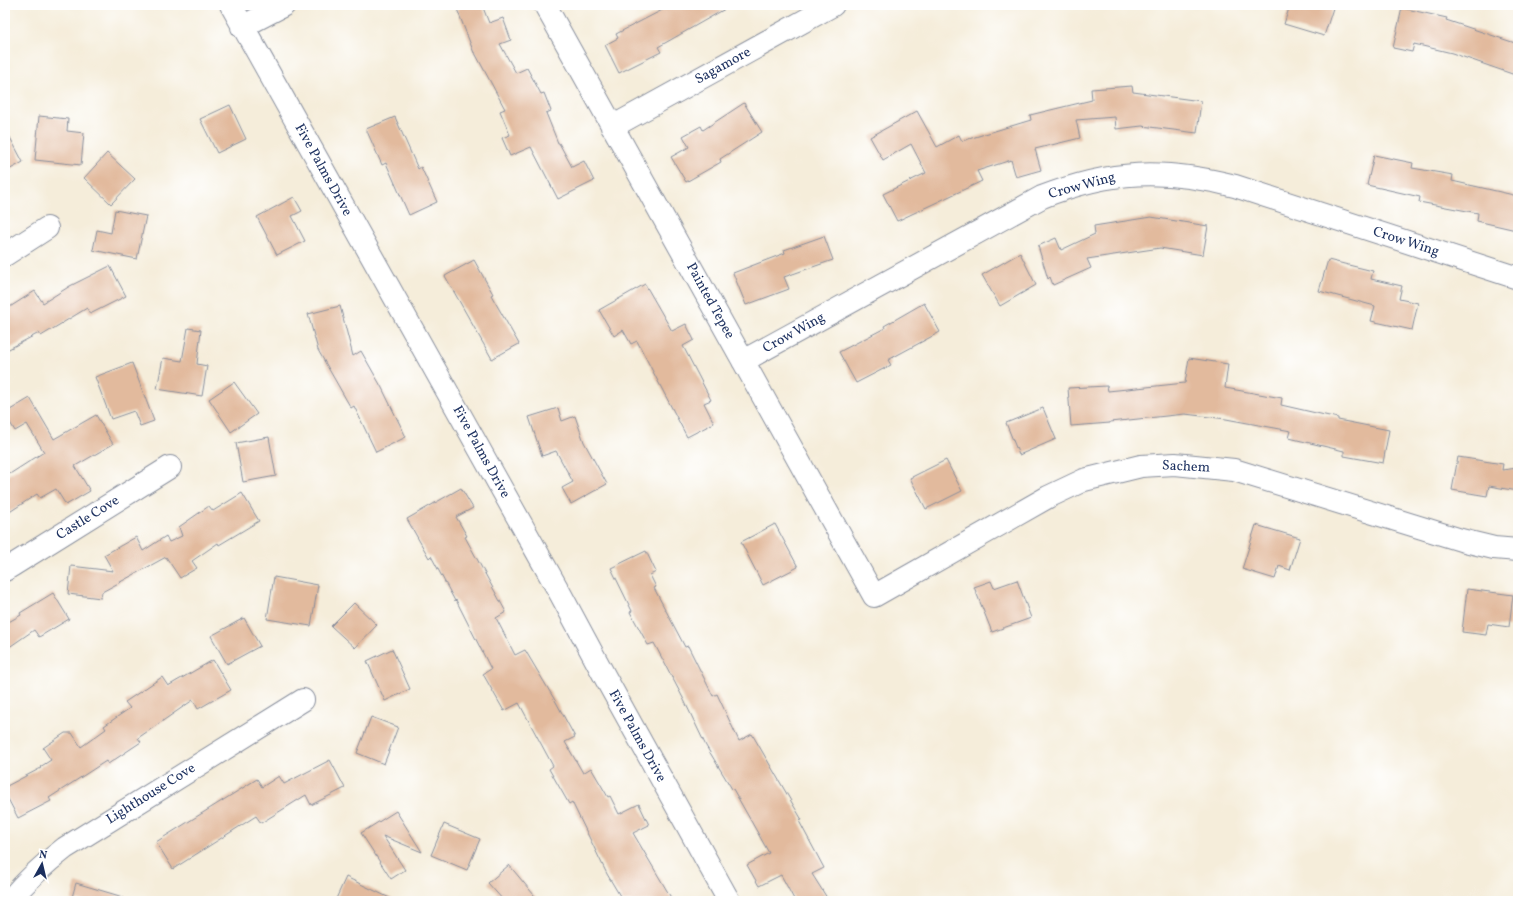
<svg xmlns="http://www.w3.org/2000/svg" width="1523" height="906" font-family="Vollkorn,serif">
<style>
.building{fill:#e2ba9d}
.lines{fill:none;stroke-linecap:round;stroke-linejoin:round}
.minor-casing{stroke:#888e9c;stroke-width:24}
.minor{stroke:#fff;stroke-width:22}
.labels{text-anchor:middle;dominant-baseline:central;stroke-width:3;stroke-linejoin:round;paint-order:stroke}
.street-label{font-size:14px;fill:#1b2f5e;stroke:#fff}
</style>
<rect width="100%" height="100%" fill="#fff"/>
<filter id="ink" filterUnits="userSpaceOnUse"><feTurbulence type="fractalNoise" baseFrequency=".025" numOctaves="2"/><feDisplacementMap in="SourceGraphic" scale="8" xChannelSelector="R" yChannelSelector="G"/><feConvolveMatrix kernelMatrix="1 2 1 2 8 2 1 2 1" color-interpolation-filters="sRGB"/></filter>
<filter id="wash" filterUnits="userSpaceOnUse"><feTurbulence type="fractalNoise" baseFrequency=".012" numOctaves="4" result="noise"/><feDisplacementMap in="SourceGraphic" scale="16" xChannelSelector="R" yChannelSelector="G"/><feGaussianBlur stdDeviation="0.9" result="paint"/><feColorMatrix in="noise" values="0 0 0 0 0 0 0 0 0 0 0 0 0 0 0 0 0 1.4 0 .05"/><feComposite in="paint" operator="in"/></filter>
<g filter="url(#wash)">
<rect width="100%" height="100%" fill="#f5edda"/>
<g id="blocks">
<path class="building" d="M 467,5 L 482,5 L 489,23 L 503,18 L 511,40 L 500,44 L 516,73 L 527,68 L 541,94 L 544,93 L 551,111 L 546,113 L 558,143 L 559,143 L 572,167 L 584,161 L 594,181 L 558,199 L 531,147 L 510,156 L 502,138 L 510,135 L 500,111 L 505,109 L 475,53 L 474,53 L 457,9 Z
M 672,5 L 732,5 L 658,47 L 661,52 L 619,73 L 605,45 L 618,38 L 616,34 Z
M 1290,5 L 1334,5 L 1324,36 L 1284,24 Z
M 1402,8 L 1447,18 L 1446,20 L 1518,44 L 1518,76 L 1452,53 L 1414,44 L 1412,52 L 1393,48 Z
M 1132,86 L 1133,92 L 1201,101 L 1197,133 L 1142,126 L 1116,129 L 1115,117 L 1076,120 L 1080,138 L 1035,149 L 1041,170 L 1016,177 L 1011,160 L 977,171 L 982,181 L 897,221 L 883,194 L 926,173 L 911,144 L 883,160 L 870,137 L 917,111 L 937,147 L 959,135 L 962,141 L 1031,120 L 1030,115 L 1092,100 L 1091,89 Z
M 744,103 L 762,132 L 720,159 L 721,162 L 686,182 L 671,157 L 689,147 L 683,136 L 701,126 L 703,130 Z
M 230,105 L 246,139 L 217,153 L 200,119 Z
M 39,116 L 68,119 L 67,131 L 84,133 L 81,165 L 35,160 Z
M 395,117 L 418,169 L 421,167 L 437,202 L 409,215 L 386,163 L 382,165 L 366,129 Z
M 5,128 L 23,162 L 5,172 Z
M 107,153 L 135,179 L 111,204 L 84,178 Z
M 1374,155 L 1413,163 L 1412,168 L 1453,175 L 1452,181 L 1518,196 L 1518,219 L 1516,230 L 1477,221 L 1478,213 L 1419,202 L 1420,197 L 1367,185 Z
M 294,197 L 302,211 L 292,216 L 305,241 L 277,255 L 257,217 Z
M 115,210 L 146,216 L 137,259 L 93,250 L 97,230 L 111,233 Z
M 1151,217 L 1208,226 L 1203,255 L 1160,248 L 1087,259 L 1091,268 L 1053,285 L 1050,277 L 1048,279 L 1038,246 L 1056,238 L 1061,250 L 1095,234 L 1094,226 Z
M 824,236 L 833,260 L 784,277 L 789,289 L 746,305 L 733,273 L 785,253 L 784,250 Z
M 1020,253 L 1036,285 L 1000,306 L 982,275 Z
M 474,260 L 493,294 L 491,295 L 519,344 L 492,359 L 445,276 Z
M 1328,260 L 1373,271 L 1371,279 L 1402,286 L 1399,299 L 1418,303 L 1412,330 L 1371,321 L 1375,306 L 1319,291 Z
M 110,266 L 126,296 L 90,314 L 87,308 L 41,336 L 39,333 L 5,351 L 5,310 L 35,291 L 43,303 L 70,286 Z
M 645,284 L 672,331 L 686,324 L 694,340 L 683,346 L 711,400 L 704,403 L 714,423 L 687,437 L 637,341 L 631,344 L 623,330 L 614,336 L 599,310 Z
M 924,303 L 940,332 L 888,360 L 891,365 L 856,383 L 839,352 L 885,328 L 884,326 Z
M 340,306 L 353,356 L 361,351 L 382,388 L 406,437 L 376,452 L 354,406 L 351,408 L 318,350 L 308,314 Z
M 188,328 L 201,330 L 197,364 L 207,366 L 202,396 L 157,389 L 163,358 L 182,361 Z
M 1189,358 L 1228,364 L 1225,388 L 1282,398 L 1281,405 L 1338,418 L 1338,420 L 1389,430 L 1383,463 L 1344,456 L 1344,451 L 1289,438 L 1291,431 L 1226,419 L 1185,414 L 1110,422 L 1110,423 L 1071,426 L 1068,388 L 1107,386 L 1108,391 L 1185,383 Z
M 132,363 L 154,421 L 140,426 L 134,411 L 111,419 L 95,377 Z
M 234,382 L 257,414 L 231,432 L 209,399 Z
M 30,398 L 54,439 L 96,415 L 113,444 L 75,466 L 90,491 L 66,505 L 56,489 L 40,498 L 37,494 L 5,515 L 5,477 L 44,452 L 27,424 L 15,431 L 5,414 L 5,413 Z
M 558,408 L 562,421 L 575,416 L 584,442 L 607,484 L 571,504 L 562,488 L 573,482 L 556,451 L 542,456 L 529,417 Z
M 1043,408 L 1056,439 L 1019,455 L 1006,423 Z
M 269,437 L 276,476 L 243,482 L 236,443 Z
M 1458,457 L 1503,464 L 1502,470 L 1518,468 L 1518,491 L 1489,486 L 1487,496 L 1452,490 Z
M 946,460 L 962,491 L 926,509 L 910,478 Z
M 461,488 L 473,508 L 456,517 L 467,536 L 465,537 L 506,612 L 496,618 L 515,655 L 525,650 L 556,702 L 575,737 L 565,742 L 583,773 L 591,768 L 608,797 L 610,796 L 619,814 L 639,804 L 649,825 L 633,833 L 673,901 L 623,901 L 607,874 L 572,802 L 569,804 L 549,769 L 553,766 L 519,703 L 504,711 L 483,674 L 491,669 L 456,600 L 455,601 L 431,556 L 429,558 L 407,519 Z
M 242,493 L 259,521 L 219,545 L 218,543 L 192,561 L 197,568 L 180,578 L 166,557 L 102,592 L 101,598 L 68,594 L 71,566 L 113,571 L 104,555 L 136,537 L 143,551 L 166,536 L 169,542 L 182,536 L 179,527 L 209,506 L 213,511 Z
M 775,524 L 798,567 L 763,585 L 741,542 Z
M 1256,525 L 1300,538 L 1290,570 L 1279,566 L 1275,579 L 1242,569 Z
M 646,551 L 656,572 L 650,575 L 656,587 L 654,588 L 685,647 L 688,646 L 713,696 L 717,694 L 739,741 L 752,734 L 802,820 L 799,821 L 824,868 L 812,874 L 829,901 L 795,901 L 781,875 L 759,886 L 747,865 L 769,853 L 733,789 L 732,789 L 706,746 L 683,698 L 654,643 L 648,645 L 630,612 L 632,611 L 611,568 Z
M 274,577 L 318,585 L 311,626 L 267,619 Z
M 1017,580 L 1031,618 L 992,632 L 974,587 L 991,581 L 994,588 Z
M 1467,589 L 1513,595 L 1509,627 L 1488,624 L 1486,635 L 1462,632 Z
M 53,593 L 69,619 L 39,637 L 34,630 L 5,650 L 5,624 L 21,615 L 20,613 Z
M 354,603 L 377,625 L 355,648 L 331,626 Z
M 244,618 L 260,646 L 227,664 L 211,636 Z
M 392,649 L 410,689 L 385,701 L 367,661 Z
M 213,660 L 231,690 L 198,709 L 193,700 L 138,738 L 141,742 L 108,764 L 106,761 L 49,798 L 51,801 L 18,818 L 5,793 L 5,787 L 41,768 L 40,767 L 51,760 L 43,748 L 65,733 L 72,733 L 81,747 L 106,729 L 104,726 L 130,708 L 125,702 L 162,677 L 168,686 Z
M 371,717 L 398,727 L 384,764 L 357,753 Z
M 330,760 L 345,788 L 311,805 L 306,795 L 261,823 L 256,816 L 173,869 L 156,842 L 257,779 L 262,787 L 279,776 L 284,784 Z
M 396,811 L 422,852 L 383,836 L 405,870 L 391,879 L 361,833 Z
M 444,824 L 480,839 L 467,870 L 431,855 Z
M 509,865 L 539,901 L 504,901 L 488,883 Z
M 346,877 L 396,901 L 335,901 Z
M 76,883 L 123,897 L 123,901 L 71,901 Z"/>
</g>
</g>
<g filter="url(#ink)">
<use href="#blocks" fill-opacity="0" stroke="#888e9c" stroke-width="1"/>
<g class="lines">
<defs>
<path id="minor" d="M 231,5 L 561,595 L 605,677 L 729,901
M 545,5 L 874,596 L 1048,497 L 1084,480 L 1141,466 L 1175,464 L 1234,470 L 1461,540 L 1494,548 L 1518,550
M 242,27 L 284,5
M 612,127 L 833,5
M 5,255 L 47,228
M 743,361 L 1042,197 C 1111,170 1163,168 1235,186 L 1518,278
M 5,570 L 170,467
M 9,901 C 26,881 44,864 65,848 L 303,700"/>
</defs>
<use href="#minor" class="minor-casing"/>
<use href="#minor" class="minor"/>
</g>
</g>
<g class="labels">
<g class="street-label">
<text transform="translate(723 66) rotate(-29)">Sagamore</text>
<text transform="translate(323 170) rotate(61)">Five Palms Drive</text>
<text transform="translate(1082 186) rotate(-15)">Crow Wing</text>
<text transform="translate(1406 242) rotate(18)">Crow Wing</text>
<text transform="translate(710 301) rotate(61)">Painted Tepee</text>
<text transform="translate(794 333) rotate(-29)">Crow Wing</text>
<text transform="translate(481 452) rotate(61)">Five Palms Drive</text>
<text transform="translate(1186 467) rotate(3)">Sachem</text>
<text transform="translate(88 518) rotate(-32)">Castle Cove</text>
<text transform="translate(637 736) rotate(61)">Five Palms Drive</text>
<text transform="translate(151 794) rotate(-32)">Lighthouse Cove</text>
</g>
</g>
<rect width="1523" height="906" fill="none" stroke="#fff" stroke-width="20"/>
<g transform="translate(42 864) rotate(8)" stroke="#ffffff" stroke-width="3" paint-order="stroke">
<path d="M0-3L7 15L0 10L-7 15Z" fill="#1b2f5e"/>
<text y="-6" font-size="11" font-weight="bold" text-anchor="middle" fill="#1b2f5e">N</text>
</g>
</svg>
